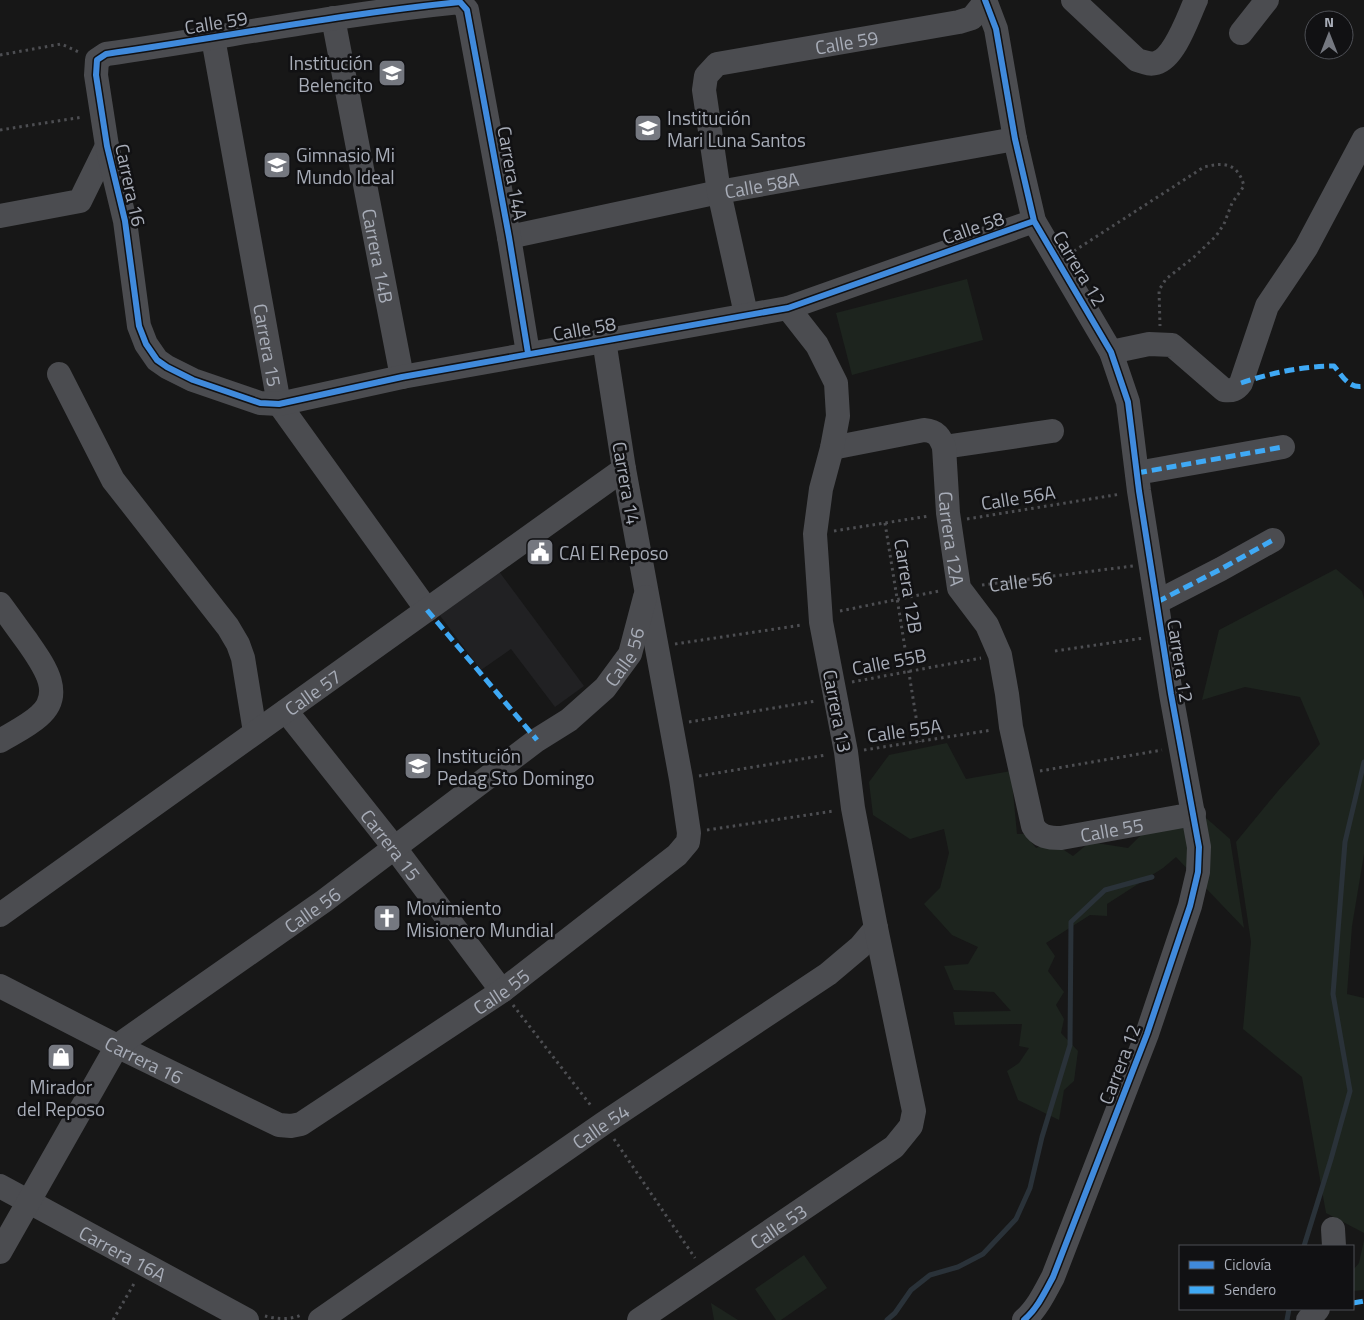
<svg xmlns="http://www.w3.org/2000/svg" width="1364" height="1320" font-family="'Titillium Web',sans-serif">
<style>
.built{fill:#212123}
.green{fill:#1d241e}
.lines{fill:none;stroke-linecap:round;stroke-linejoin:round}
.stream{stroke:#2a3239;stroke-width:5}
.path{stroke:#4d4e52;stroke-width:3;stroke-dasharray:2.5 4;stroke-linecap:butt}
.minor{stroke:#4b4c50;stroke-width:24}
.quiet{stroke:#3fa9f5;stroke-width:5;stroke-dasharray:10 5;stroke-linecap:butt}
.cycleway-casing{stroke:#111113;stroke-width:9}
.cycleway{stroke:#408adc;stroke-width:6}
.labels{text-anchor:middle;dominant-baseline:central;stroke-width:5;stroke-linejoin:round;paint-order:stroke}
.street-label{font-size:19px;fill:#a8adb8;stroke:#111113}
.poi-label{font-size:19px;fill:#a8adb8;stroke:#111113;text-anchor:start}
</style>
<rect width="100%" height="100%" fill="#171717"/>
<path class="built" d="M 498,570 L 584,686 L 555,707 L 511,649 L 481,670 L 438,613 Z"/>
<path class="green" d="M 967,279 L 983,340 L 852,375 L 836,313 Z
M 1336,569 L 1362,591 L 1364,599 L 1364,854 L 1352,926 L 1347,994 L 1364,998 L 1364,1233 L 1326,1213 L 1302,1077 L 1243,1029 L 1251,942 L 1236,842 L 1278,791 L 1320,744 L 1300,697 L 1245,687 L 1202,700 L 1219,630 Z
M 947,743 L 966,779 L 1011,771 L 1017,834 L 1025,834 L 1036,848 L 1052,842 L 1073,856 L 1090,842 L 1128,848 L 1141,835 L 1205,817 L 1230,839 L 1244,928 L 1176,857 L 1163,868 L 1107,904 L 1107,916 L 1090,915 L 1046,943 L 1055,956 L 1048,971 L 1064,992 L 1056,1005 L 1064,1019 L 1061,1033 L 1078,1051 L 1074,1081 L 1064,1090 L 1059,1120 L 1018,1100 L 1007,1071 L 1019,1063 L 1029,1048 L 1019,1046 L 1022,1024 L 955,1025 L 953,1012 L 1011,1011 L 994,992 L 954,990 L 944,966 L 968,964 L 978,947 L 952,935 L 924,904 L 940,888 L 949,853 L 944,829 L 910,839 L 873,815 L 869,782 L 889,755 Z
M 1364,1240 L 1364,1290 L 1353,1291 L 1353,1270 L 1359,1263 Z
M 804,1255 L 827,1288 L 781,1320 L 776,1320 L 755,1289 Z
M 711,1303 L 738,1320 L 714,1320 Z"/>
<g class="lines">
<path class="stream" d="M 1304,1246 L 1331,1159 L 1350,1091 L 1333,994 L 1345,842 L 1364,762
M 887,1320 L 895,1313 L 911,1290 L 930,1275 L 958,1267 L 983,1254 L 1016,1219 L 1030,1188 L 1042,1137 L 1070,1045 L 1071,922 L 1105,890 L 1152,877
M 1287,1320 L 1289,1309"/>
<g class="path">
<path d="M 0,55 L 61,44 L 79,52"/>
<path d="M 0,130 L 83,117"/>
<path d="M 1074,251 L 1204,167 C 1224,162 1238,163 1244,186 L 1232,203 L 1224,224 L 1216,236 L 1194,257 L 1166,279 L 1159,290 L 1160,326"/>
<path d="M 967,519 L 1121,494"/>
<path d="M 885,523 L 920,742"/>
<path d="M 834,531 L 929,516"/>
<path id="s1" d="M 982,585 L 1133,566"/>
<path d="M 840,611 L 939,591"/>
<path d="M 675,644 L 802,625"/>
<path d="M 1055,651 L 1144,638"/>
<path d="M 852,682 L 981,658"/>
<path d="M 689,722 L 816,701"/>
<path d="M 864,750 L 992,730"/>
<path d="M 1040,771 L 1162,750"/>
<path d="M 699,776 L 826,755"/>
<path d="M 707,830 L 834,811"/>
<path d="M 513,1005 L 592,1107"/>
<path d="M 614,1139 L 695,1258"/>
<path d="M 265,1316 C 276,1319 291,1320 301,1315"/>
<path d="M 113,1320 L 135,1282"/>
</g>
<g class="minor">
<path d="M 985,0 L 996,29 L 1015,139 L 1034,221 L 1111,352 L 1128,402 L 1139,491 L 1171,694 L 1199,847 L 1198,872 L 1190,906 L 1147,1034 L 1053,1277 C 1045,1292 1037,1309 1024,1320"/>
<path d="M 1073,0 L 1137,60 C 1144,62 1149,65 1156,63 C 1175,58 1188,17 1196,0"/>
<path id="s2" d="M 333,18 L 402,377"/>
<path d="M 1241,33 L 1267,0"/>
<path id="s3" d="M 213,38 L 279,404 L 427,610"/>
<path d="M 0,216 L 80,201 L 107,146"/>
<path id="s4" d="M 509,237 L 719,192 L 1015,139"/>
<path id="s5" d="M 746,314 L 719,192 L 704,90 L 706,76 L 717,64 L 959,22 L 972,18 L 985,2"/>
<path d="M 1111,352 L 1149,344 L 1172,345 L 1224,390 C 1232,391 1236,390 1241,383 L 1267,306 L 1306,248 L 1364,139"/>
<path d="M 528,353 L 509,237 L 467,10 L 460,2 C 341,14 224,37 106,54 L 97,60 L 96,75 L 107,146 L 125,221 L 139,326 L 146,344 L 157,360 L 167,367 L 193,380 L 260,403 L 279,404 L 402,377 L 788,308 L 1034,221"/>
<path d="M 59,374 L 113,480 L 228,627 L 238,644 L 243,658 L 255,732"/>
<path d="M 944,447 L 1052,431"/>
<path id="s6" d="M 832,448 L 924,430 C 937,431 940,437 944,447 L 948,513 L 959,588 L 987,625 L 1000,655 L 1007,694 L 1011,727 L 1033,826 C 1039,837 1049,838 1061,838 L 1194,814"/>
<path d="M 1137,473 L 1283,447"/>
<path d="M 1157,602 L 1221,569 L 1273,540"/>
<path d="M 0,604 C 9,616 18,629 27,641 C 42,663 66,693 39,716 C 28,726 13,733 0,741"/>
<path id="s7" d="M 286,711 L 394,847 L 502,991"/>
<path id="s8" d="M 0,915 L 624,469"/>
<path id="s9" d="M 0,986 L 117,1046 L 279,1125 L 291,1126 L 301,1124 L 502,991 L 677,855 L 688,842 L 689,833 L 681,779 L 624,469 L 604,340"/>
<path id="s10" d="M 0,1186 L 247,1320"/>
<path d="M 1333,1229 L 1334,1246"/>
<path id="s11" d="M 0,1252 L 117,1046 L 324,901 L 537,740 L 569,720 L 605,688 L 630,654 L 645,597"/>
<path id="s12" d="M 320,1320 L 604,1123 L 828,974 L 860,947 L 876,928"/>
<path id="s13" d="M 639,1320 L 894,1147 L 911,1126 L 914,1111 L 876,928 L 853,808 L 846,752 L 821,622 L 815,534 L 821,489 L 832,448 L 838,416 L 836,383 L 817,345 L 788,308"/>
<path d="M 1308,1320 L 1318,1309"/>
</g>
<path class="quiet" d="M 1241,383 C 1271,373 1303,366 1334,366 C 1343,377 1349,389 1364,386
M 1137,473 L 1283,447
M 1157,602 L 1221,569 L 1273,540
M 427,610 L 537,740
M 1353,1303 L 1364,1301"/>
<defs>
<path id="cycleway" d="M 985,0 L 996,29 L 1015,139 L 1034,221 L 1111,352 L 1128,402 L 1139,491 L 1171,694 L 1199,847 L 1198,872 L 1190,906 L 1147,1034 L 1053,1277 C 1045,1292 1037,1309 1024,1320
M 528,353 L 509,237 L 467,10 L 460,2 C 341,14 224,37 106,54 L 97,60 L 96,75 L 107,146 L 125,221 L 139,326 L 146,344 L 157,360 L 167,367 L 193,380 L 260,403 L 279,404 L 402,377 L 788,308 L 1034,221"/>
</defs>
<use href="#cycleway" class="cycleway-casing"/>
<use href="#cycleway" class="cycleway"/>
</g>
<defs>
<symbol id="school-square" viewBox="-11 -11 22 22"><rect x="-9" y="-9" width="18" height="18" rx="4" fill="#757880" stroke="#111113"/><path d="M0-5L7-2L0 1L-7-2ZM-4 1L0 2.5L4 1V4Q0 6-4 4Z" fill="#fff"/></symbol>
<symbol id="civic-square" viewBox="-11 -11 22 22"><rect x="-9" y="-9" width="18" height="18" rx="4" fill="#757880" stroke="#111113"/><path d="M-.6-6.5H3V-4.5H.6V-3L4-1V1h2V6H-6V1h2V-1L-.6-3ZM-1.2 2.5V6h2.4V2.5Z" fill="#fff"/></symbol>
<symbol id="church-square" viewBox="-11 -11 22 22"><rect x="-9" y="-9" width="18" height="18" rx="4" fill="#757880" stroke="#111113"/><path d="M-1.2-6h2.4v3.5h3.3v2.4h-3.3V6h-2.4V-.1h-3.3v-2.4h3.3Z" fill="#fff"/></symbol>
<symbol id="shop-square" viewBox="-11 -11 22 22"><rect x="-9" y="-9" width="18" height="18" rx="4" fill="#757880" stroke="#111113"/><path d="M-5-2.5h2.3a2.7 3.5 0 0 1 5.4 0H5L5.5 6h-11ZM-1.5-2.5h3a1.5 2.3 0 0 0-3 0Z" fill="#fff"/></symbol>
</defs>
<g fill-rule="evenodd">
<use href="#school-square" x="376" y="57" width="32" height="32"/>
<use href="#school-square" x="632" y="112" width="32" height="32"/>
<use href="#school-square" x="261" y="149" width="32" height="32"/>
<use href="#civic-square" x="524" y="536" width="32" height="32"/>
<use href="#school-square" x="402" y="750" width="32" height="32"/>
<use href="#church-square" x="371" y="902" width="32" height="32"/>
<use href="#shop-square" x="45" y="1041" width="32" height="32"/>
</g>
<g class="labels">
<g class="street-label">
<text transform="translate(216 22) rotate(-9)">Calle 59</text>
<text stroke="none"><textPath href="#s5" startOffset="390">Calle 59</textPath></text>
<text transform="translate(513 173) rotate(80)">Carrera 14A</text>
<text transform="translate(131 185) rotate(78)">Carrera 16</text>
<text stroke="none"><textPath href="#s4" startOffset="258">Calle 58A</textPath></text>
<text transform="translate(973 227) rotate(-19)">Calle 58</text>
<text stroke="none"><textPath href="#s2" startOffset="242">Carrera 14B</textPath></text>
<text transform="translate(1080 268) rotate(59)">Carrera 12</text>
<text transform="translate(584 328) rotate(-10)">Calle 58</text>
<text stroke="none"><textPath href="#s3" startOffset="312">Carrera 15</textPath></text>
<text transform="translate(627 483) rotate(80)">Carrera 14</text>
<text transform="translate(1018 497) rotate(-9)">Calle 56A</text>
<text stroke="none"><textPath href="#s6" startOffset="214">Carrera 12A</textPath></text>
<text stroke="none"><textPath href="#s1" startOffset="39">Calle 56</textPath></text>
<text transform="translate(909 586) rotate(81)">Carrera 12B</text>
<text stroke="none"><textPath href="#s11" startOffset="880">Calle 56</textPath></text>
<text transform="translate(889 661) rotate(-11)">Calle 55B</text>
<text transform="translate(1181 661) rotate(81)">Carrera 12</text>
<text stroke="none"><textPath href="#s8" startOffset="384">Calle 57</textPath></text>
<text transform="translate(838 711) rotate(79)">Carrera 13</text>
<text transform="translate(904 730) rotate(-8)">Calle 55A</text>
<text stroke="none"><textPath href="#s6" startOffset="601">Calle 55</textPath></text>
<text stroke="none"><textPath href="#s7" startOffset="170">Carrera 15</textPath></text>
<text stroke="none"><textPath href="#s11" startOffset="475">Calle 56</textPath></text>
<text stroke="none"><textPath href="#s9" startOffset="574">Calle 55</textPath></text>
<text stroke="none"><textPath href="#s9" startOffset="162">Carrera 16</textPath></text>
<text transform="translate(1119 1064) rotate(-69)">Carrera 12</text>
<text stroke="none"><textPath href="#s12" startOffset="341">Calle 54</textPath></text>
<text stroke="none"><textPath href="#s13" startOffset="168">Calle 53</textPath></text>
<text stroke="none"><textPath href="#s10" startOffset="140">Carrera 16A</textPath></text>
</g>
<g class="poi-label">
<text x="373" y="62" text-anchor="end">Institución<tspan x="373" dy="22">Belencito</tspan></text>
<text x="667" y="117">Institución<tspan x="667" dy="22">Mari Luna Santos</tspan></text>
<text x="296" y="154">Gimnasio Mi<tspan x="296" dy="22">Mundo Ideal</tspan></text>
<text x="559" y="552">CAI El Reposo</text>
<text x="437" y="755">Institución<tspan x="437" dy="22">Pedag Sto Domingo</tspan></text>
<text x="406" y="907">Movimiento<tspan x="406" dy="22">Misionero Mundial</tspan></text>
<text x="61" y="1086" text-anchor="middle">Mirador<tspan x="61" dy="22">del Reposo</tspan></text>
</g>
</g>
<rect x="1179" y="1245" width="175" height="65" fill="#111113" stroke="#4d4f55"/>
<rect x="1189" y="1261" width="25" height="8" fill="#408adc" stroke="#4d4f55"/>
<text x="1224" y="1270" font-size="15" fill="#a8adb8">Ciclovía</text>
<rect x="1189" y="1286" width="25" height="8" fill="#3fa9f5" stroke="#4d4f55"/>
<text x="1224" y="1295" font-size="15" fill="#a8adb8">Sendero</text>
<g transform="translate(1329 35)"><circle r="24" fill="#111113" stroke="#4d4f55"/>
<path d="M0-4L9 19L0 12L-9 19Z" fill="#757880"/>
<text y="-8" font-size="14" font-weight="bold" text-anchor="middle" fill="#a8adb8">N</text>
</g>
</svg>
